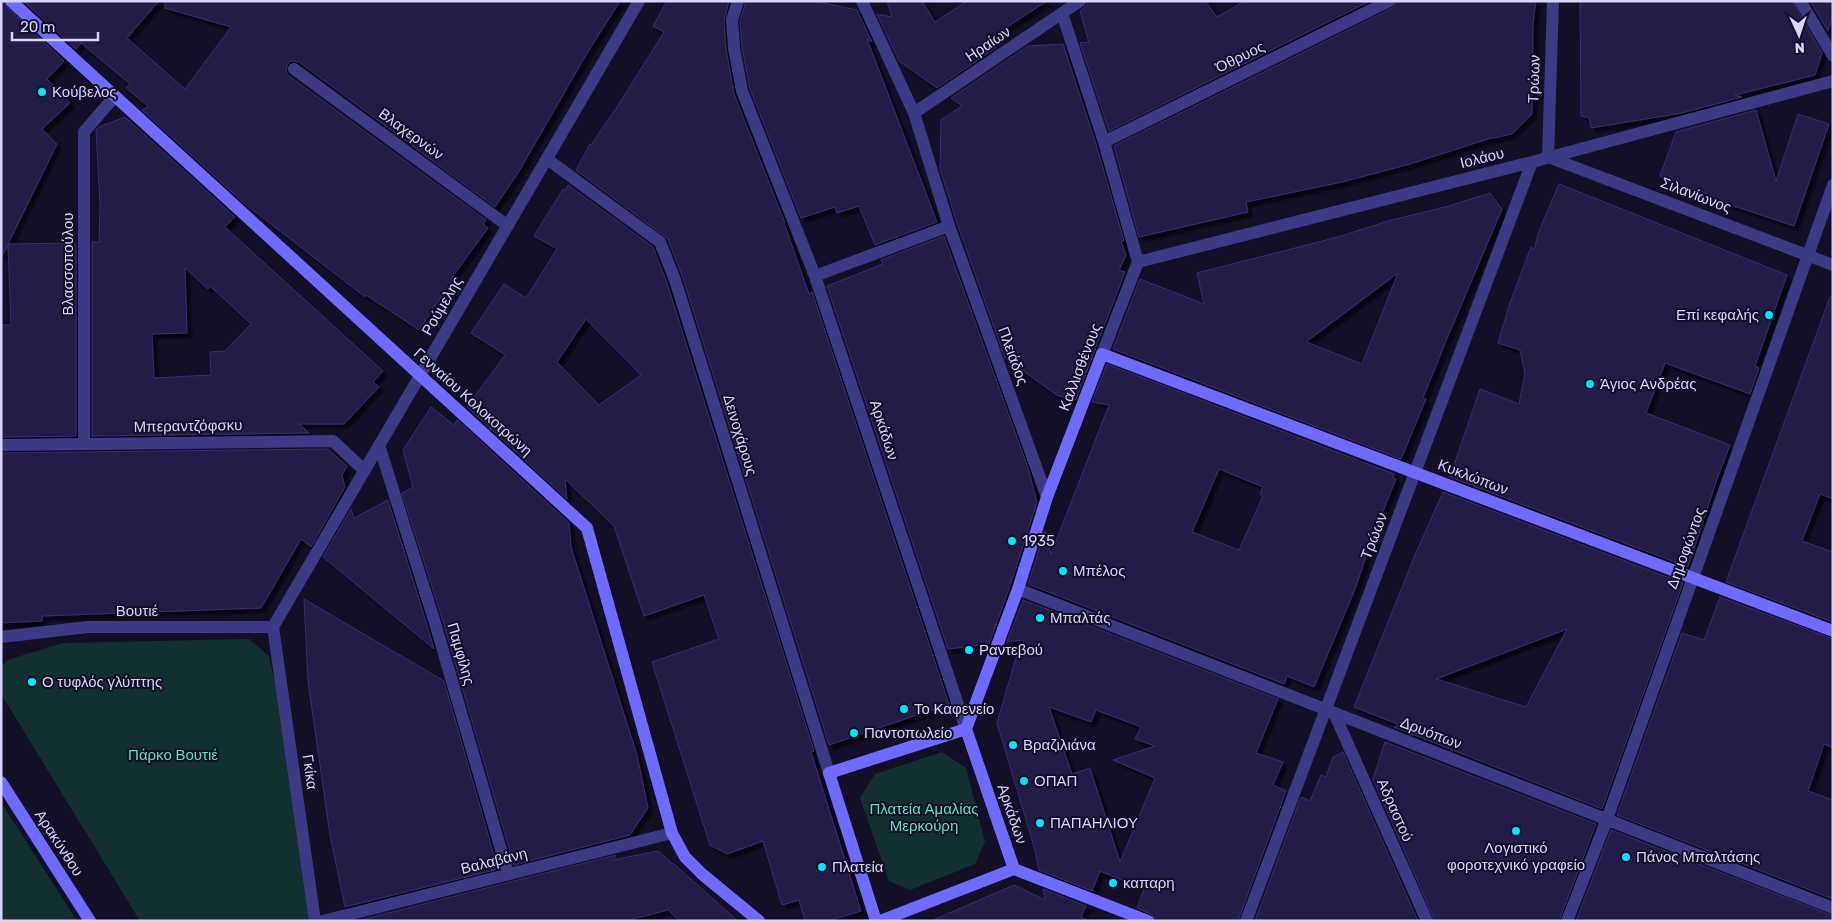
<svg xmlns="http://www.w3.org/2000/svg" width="1834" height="922" font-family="Rubik,sans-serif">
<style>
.green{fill:#12302f}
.building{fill:#241b47;stroke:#3b2d73;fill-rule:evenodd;filter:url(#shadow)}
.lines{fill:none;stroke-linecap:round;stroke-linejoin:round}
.street{stroke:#3d3a85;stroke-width:12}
.secondary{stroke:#6f6bff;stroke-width:12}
.poi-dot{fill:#00e5ff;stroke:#130f26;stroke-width:2}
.labels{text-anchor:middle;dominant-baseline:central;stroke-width:4;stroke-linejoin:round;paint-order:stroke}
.street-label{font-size:15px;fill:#d9d4ff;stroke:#130f26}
.poi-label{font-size:15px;fill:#d9d4ff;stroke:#130f26;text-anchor:start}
.park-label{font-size:15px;fill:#5fe0c0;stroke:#130f26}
</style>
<defs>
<filter id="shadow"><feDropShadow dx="4.5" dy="4.5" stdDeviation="1" flood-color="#0009"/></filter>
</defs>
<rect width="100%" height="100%" fill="#130f26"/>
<path class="green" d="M 249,639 L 269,656 L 288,742 L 312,921 L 140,921 L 1,694 L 1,667 L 7,660 L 63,643 Z
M 942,752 L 966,768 L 985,842 L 975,864 L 910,890 L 889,881 L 860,798 L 875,774 Z
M 1,802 L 77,921 L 1,921 Z"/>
<path class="building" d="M 1,1 L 64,61 L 47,79 L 70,103 L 42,129 L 57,144 L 8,244 L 76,243 L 76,436 L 1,437 L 1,325 L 11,325 L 8,245 L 1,258 Z
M 23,1 L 159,1 L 127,38 L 185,89 L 231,27 L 165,8 L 165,1 L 620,1 L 586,55 L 518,173 L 495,207 L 299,62 L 291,61 L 287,65 L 286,72 L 289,76 L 486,220 L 483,224 L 488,228 L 450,280 L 452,281 L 419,330 L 366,295 L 365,297 L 245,204 L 142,110 L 149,107 L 126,88 L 130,84 L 81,43 L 76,49 Z
M 667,1 L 729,1 L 724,21 L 726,49 L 734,94 L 785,223 L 784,223 L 809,294 L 812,292 L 949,704 L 829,745 L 683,278 L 668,239 L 576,170 L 590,144 L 591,145 L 617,107 L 664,32 L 653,26 Z
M 746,1 L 813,1 L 857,10 L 872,42 L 867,39 L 937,222 L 875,245 L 859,206 L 837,213 L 835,207 L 801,218 L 750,89 L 742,47 L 740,21 Z
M 887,1 L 922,1 L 935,22 L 967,1 L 1047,1 L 975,48 L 997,47 L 937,88 L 899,61 L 877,14 L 892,17 Z
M 1088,1 L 1205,1 L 1217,17 L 1245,1 L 1370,1 L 1109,131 L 1080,43 L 1089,42 L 1080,11 L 1087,5 Z
M 1397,1 L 1536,1 L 1533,23 L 1532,114 L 1512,134 L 1488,139 L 1410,164 L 1342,182 L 1246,202 L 1248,212 L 1139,237 L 1114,146 L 1393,8 Z
M 1580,1 L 1792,1 L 1822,53 L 1815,75 L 1735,95 L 1742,97 L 1682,113 L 1591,128 L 1589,118 L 1581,116 Z
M 1810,1 L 1833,1 L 1833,14 L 1828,31 Z
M 1063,44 L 1096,144 L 1124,241 L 1121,241 L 1126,255 L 1119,270 L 1125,272 L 1076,399 L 1058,396 L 1005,358 L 957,223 L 940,169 L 941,120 L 962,106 L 951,98 L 1028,46 Z
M 1756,110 L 1776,181 L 1798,114 L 1829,124 L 1794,226 L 1725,203 L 1726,202 L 1660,176 L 1676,132 Z
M 125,117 L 235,217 L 225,227 L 383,371 L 373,382 L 379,387 L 344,424 L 299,424 L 309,433 L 92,436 L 92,242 L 99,242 L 100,205 L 96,130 L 99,127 ZM 185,268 L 208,289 L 210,286 L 251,324 L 225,351 L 210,352 L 211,375 L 154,378 L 152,334 L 187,333 Z
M 1559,184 L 1787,275 L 1755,366 L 1759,368 L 1750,394 L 1665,363 L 1646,413 L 1730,445 L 1718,476 L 1688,567 L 1450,477 L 1480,389 L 1519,404 L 1525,374 L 1520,350 L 1498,343 L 1510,303 L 1531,247 L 1534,250 L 1539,231 Z
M 568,185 L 653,247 L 667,283 L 814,751 L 811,752 L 861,911 L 827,921 L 805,921 L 799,900 L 782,905 L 763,841 L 727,854 L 710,845 L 652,662 L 719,639 L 704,595 L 644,616 L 614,526 L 565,479 L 567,499 L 467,407 L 505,355 L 471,333 L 504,284 L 526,298 L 557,249 L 534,236 L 563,189 L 565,191 ZM 586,319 L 641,375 L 599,405 L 557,362 Z
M 1490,193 L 1502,209 L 1448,336 L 1423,398 L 1426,399 L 1401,459 L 1113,349 L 1140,279 L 1204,304 L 1197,273 L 1338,237 L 1388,221 L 1449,206 ZM 1398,273 L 1362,364 L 1306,342 Z
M 944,236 L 1028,468 L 1037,502 L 1010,586 L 989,644 L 948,649 L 827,286 L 883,264 L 881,260 Z
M 1830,297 L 1833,297 L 1833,499 L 1820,494 L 1802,541 L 1833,552 L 1833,622 L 1726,582 Z
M 1107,364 L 1394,474 L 1393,478 L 1396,479 L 1373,536 L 1355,589 L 1314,687 L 1287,676 L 1284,684 L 1028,584 L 1045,531 L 1051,554 L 1109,405 L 1092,402 ZM 1219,469 L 1263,487 L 1260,494 L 1263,496 L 1239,550 L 1192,532 Z
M 431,407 L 454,425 L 457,420 L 569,523 L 571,547 L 637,755 L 648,808 L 630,835 L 514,865 L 443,621 L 402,493 L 413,487 L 403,450 Z
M 328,449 L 347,466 L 342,475 L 345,487 L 311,547 L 301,539 L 261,608 L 42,616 L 42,621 L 1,623 L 1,453 Z
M 1443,492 L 1683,583 L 1602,809 L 1394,727 L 1400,725 L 1354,707 L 1415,555 ZM 1567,629 L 1526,707 L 1436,679 Z
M 388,500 L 427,625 L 434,649 L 323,557 L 351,509 L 354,518 Z
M 1720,597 L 1833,639 L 1833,748 L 1824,744 L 1808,791 L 1833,800 L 1833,899 L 1617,815 L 1682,633 L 1704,640 Z
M 304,599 L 444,681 L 498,869 L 345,907 L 330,835 L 308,681 Z
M 1023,600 L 1278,699 L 1256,753 L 1283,762 L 1273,785 L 1286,791 L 1238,921 L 1156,921 L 1151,914 L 1137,908 L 1144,889 L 1100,871 L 1092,891 L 1039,870 L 1035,850 L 997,723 L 1016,658 L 1024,640 L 1007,642 ZM 1049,707 L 1091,722 L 1096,710 L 1141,727 L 1135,739 L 1155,746 L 1113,760 L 1155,778 L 1120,862 L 1090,768 L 1072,774 Z
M 1385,742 L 1596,824 L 1559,921 L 1435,921 L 1373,779 Z
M 1343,752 L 1418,921 L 1255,921 L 1301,797 L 1310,801 L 1321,775 L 1326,777 L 1333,757 Z
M 1611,830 L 1833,916 L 1833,921 L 1576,921 Z
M 658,851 L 670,861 L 671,864 L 673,863 L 738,921 L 680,921 L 668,910 L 625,921 L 357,921 L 616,855 L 613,860 Z
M 1014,885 L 1045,900 L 1043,889 L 1086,906 L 1081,917 L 1089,921 L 931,921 Z"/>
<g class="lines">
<path class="street" d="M 738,1 L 732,20 L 734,48 L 742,91 L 815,276 L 966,729
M 862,1 L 914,113 L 949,226 L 1047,497
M 1800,1 L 1833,56
M 1062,13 L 1104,142 L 1138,262 L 1102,354
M 294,69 L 508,226
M 914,113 L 1080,1
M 1104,142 L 1389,1
M 1548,157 L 1833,265
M 1548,157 L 1553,1
M 547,159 L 660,242 L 675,280 L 829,773
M 1138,262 L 1532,162 L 1833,81
M 815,276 L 949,226
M 84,444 L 84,132 L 115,96
M 1,445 L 333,441 L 364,470
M 379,445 L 435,623 L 508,874
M 1018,589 L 1833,908
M 273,627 L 639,1
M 273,627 L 315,921
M 1,637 L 88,627 L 273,627
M 1334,713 L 1427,921
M 323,921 L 672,833
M 1246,921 L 1532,162
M 1567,921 L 1607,819 L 1833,185"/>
<path class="secondary" d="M 11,1 L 587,528 L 672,833 L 685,857 L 702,874 L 759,921
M 966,729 L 1018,589 L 1047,497 L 1102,354 L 1833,631
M 966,729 L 1014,869
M 1,782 L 90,921
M 1014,869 L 1148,921
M 876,921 L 829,773 L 966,729
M 880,921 L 1014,869"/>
</g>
<g class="poi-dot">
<circle cx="42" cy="92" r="5"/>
<circle cx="1769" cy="315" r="5"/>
<circle cx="1590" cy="384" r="5"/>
<circle cx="1012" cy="541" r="5"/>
<circle cx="1063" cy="571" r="5"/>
<circle cx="1040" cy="618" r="5"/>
<circle cx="969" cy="650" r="5"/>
<circle cx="32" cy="682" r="5"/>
<circle cx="904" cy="709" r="5"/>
<circle cx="854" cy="733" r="5"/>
<circle cx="1013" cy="745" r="5"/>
<circle cx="1024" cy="781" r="5"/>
<circle cx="1040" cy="823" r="5"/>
<circle cx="1516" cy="831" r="5"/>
<circle cx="1626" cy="857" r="5"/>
<circle cx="822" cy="867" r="5"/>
<circle cx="1113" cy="883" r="5"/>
</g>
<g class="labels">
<g class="street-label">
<text transform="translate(988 44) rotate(-34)">Ηραίων</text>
<text transform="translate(1240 57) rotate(-26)">Όθρυος</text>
<text transform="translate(1534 79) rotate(-88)">Τρώων</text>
<text transform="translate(411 134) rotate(36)">Βλαχερνών</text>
<text transform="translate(1482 158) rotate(-14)">Ιολάου</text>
<text transform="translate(1696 195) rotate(21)">Σιλανίωνος</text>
<text transform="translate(68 264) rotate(-90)">Βλασσοπούλου</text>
<text transform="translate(442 306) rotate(-60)">Ρούμελης</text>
<text transform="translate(1013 356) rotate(70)">Πλειάδος</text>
<text transform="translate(1080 367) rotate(-69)">Καλλισθένους</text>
<text transform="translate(473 402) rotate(42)">Γενναίου Κολοκοτρώνη</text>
<text transform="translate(188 426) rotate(-1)">Μπεραντζόφσκυ</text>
<text transform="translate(884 430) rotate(72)">Αρκάδων</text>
<text transform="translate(740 435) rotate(73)">Δεινοχάρους</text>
<text transform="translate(1473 477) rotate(21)">Κυκλώπων</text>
<text transform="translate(1374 536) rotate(-69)">Τρώων</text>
<text transform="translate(1686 548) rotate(-70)">Δημοφώντος</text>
<text x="137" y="611">Βουτιέ</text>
<text transform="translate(461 654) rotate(74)">Παμφίλης</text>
<text transform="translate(1431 733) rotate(21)">Δρυόπων</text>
<text transform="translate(310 772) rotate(82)">Γκίκα</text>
<text transform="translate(1395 810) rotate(66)">Αδραστού</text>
<text transform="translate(1012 814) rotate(71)">Αρκάδων</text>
<text transform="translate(59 843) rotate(57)">Αρακύνθου</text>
<text transform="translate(494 861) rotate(-14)">Βαλαβάνη</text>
</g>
<g class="poi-label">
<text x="52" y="92">Κούβελος</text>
<text x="1759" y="315" text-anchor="end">Επί κεφαλής</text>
<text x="1600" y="384">Άγιος Ανδρέας</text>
<text x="1022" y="541">1935</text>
<text x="1073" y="571">Μπέλος</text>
<text x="1050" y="618">Μπαλτάς</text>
<text x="979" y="650">Ραντεβού</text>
<text x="42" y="682">Ο τυφλός γλύπτης</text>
<text x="914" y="709">Το Καφενείο</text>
<text x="864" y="733">Παντοπωλείο</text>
<text x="1023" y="745">Βραζιλιάνα</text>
<text x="1034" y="781">ΟΠΑΠ</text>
<text x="1050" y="823">ΠΑΠΑΗΛΙΟΥ</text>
<text x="1516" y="848" text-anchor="middle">Λογιστικό<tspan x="1516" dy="17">φοροτεχνικό γραφείο</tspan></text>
<text x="1636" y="857">Πάνος Μπαλτάσης</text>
<text x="832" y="867">Πλατεία</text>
<text x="1123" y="883">καπαρη</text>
</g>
<g class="park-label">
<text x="173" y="755">Πάρκο Βουτιέ</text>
<text x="924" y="809">Πλατεία Αμαλίας<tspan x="924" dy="17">Μερκούρη</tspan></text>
</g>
</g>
<rect width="1834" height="922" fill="none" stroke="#d9d4ff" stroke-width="5"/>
<g transform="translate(1799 35) rotate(177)" stroke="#130f26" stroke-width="4" paint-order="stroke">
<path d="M0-4L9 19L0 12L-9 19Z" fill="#d9d4ff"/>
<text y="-8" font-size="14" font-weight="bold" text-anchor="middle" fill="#d9d4ff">N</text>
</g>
<path d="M12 32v8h86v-8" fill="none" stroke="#d9d4ff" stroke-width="2.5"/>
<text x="20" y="32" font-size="15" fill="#d9d4ff" stroke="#130f26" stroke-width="4" paint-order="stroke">20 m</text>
</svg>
